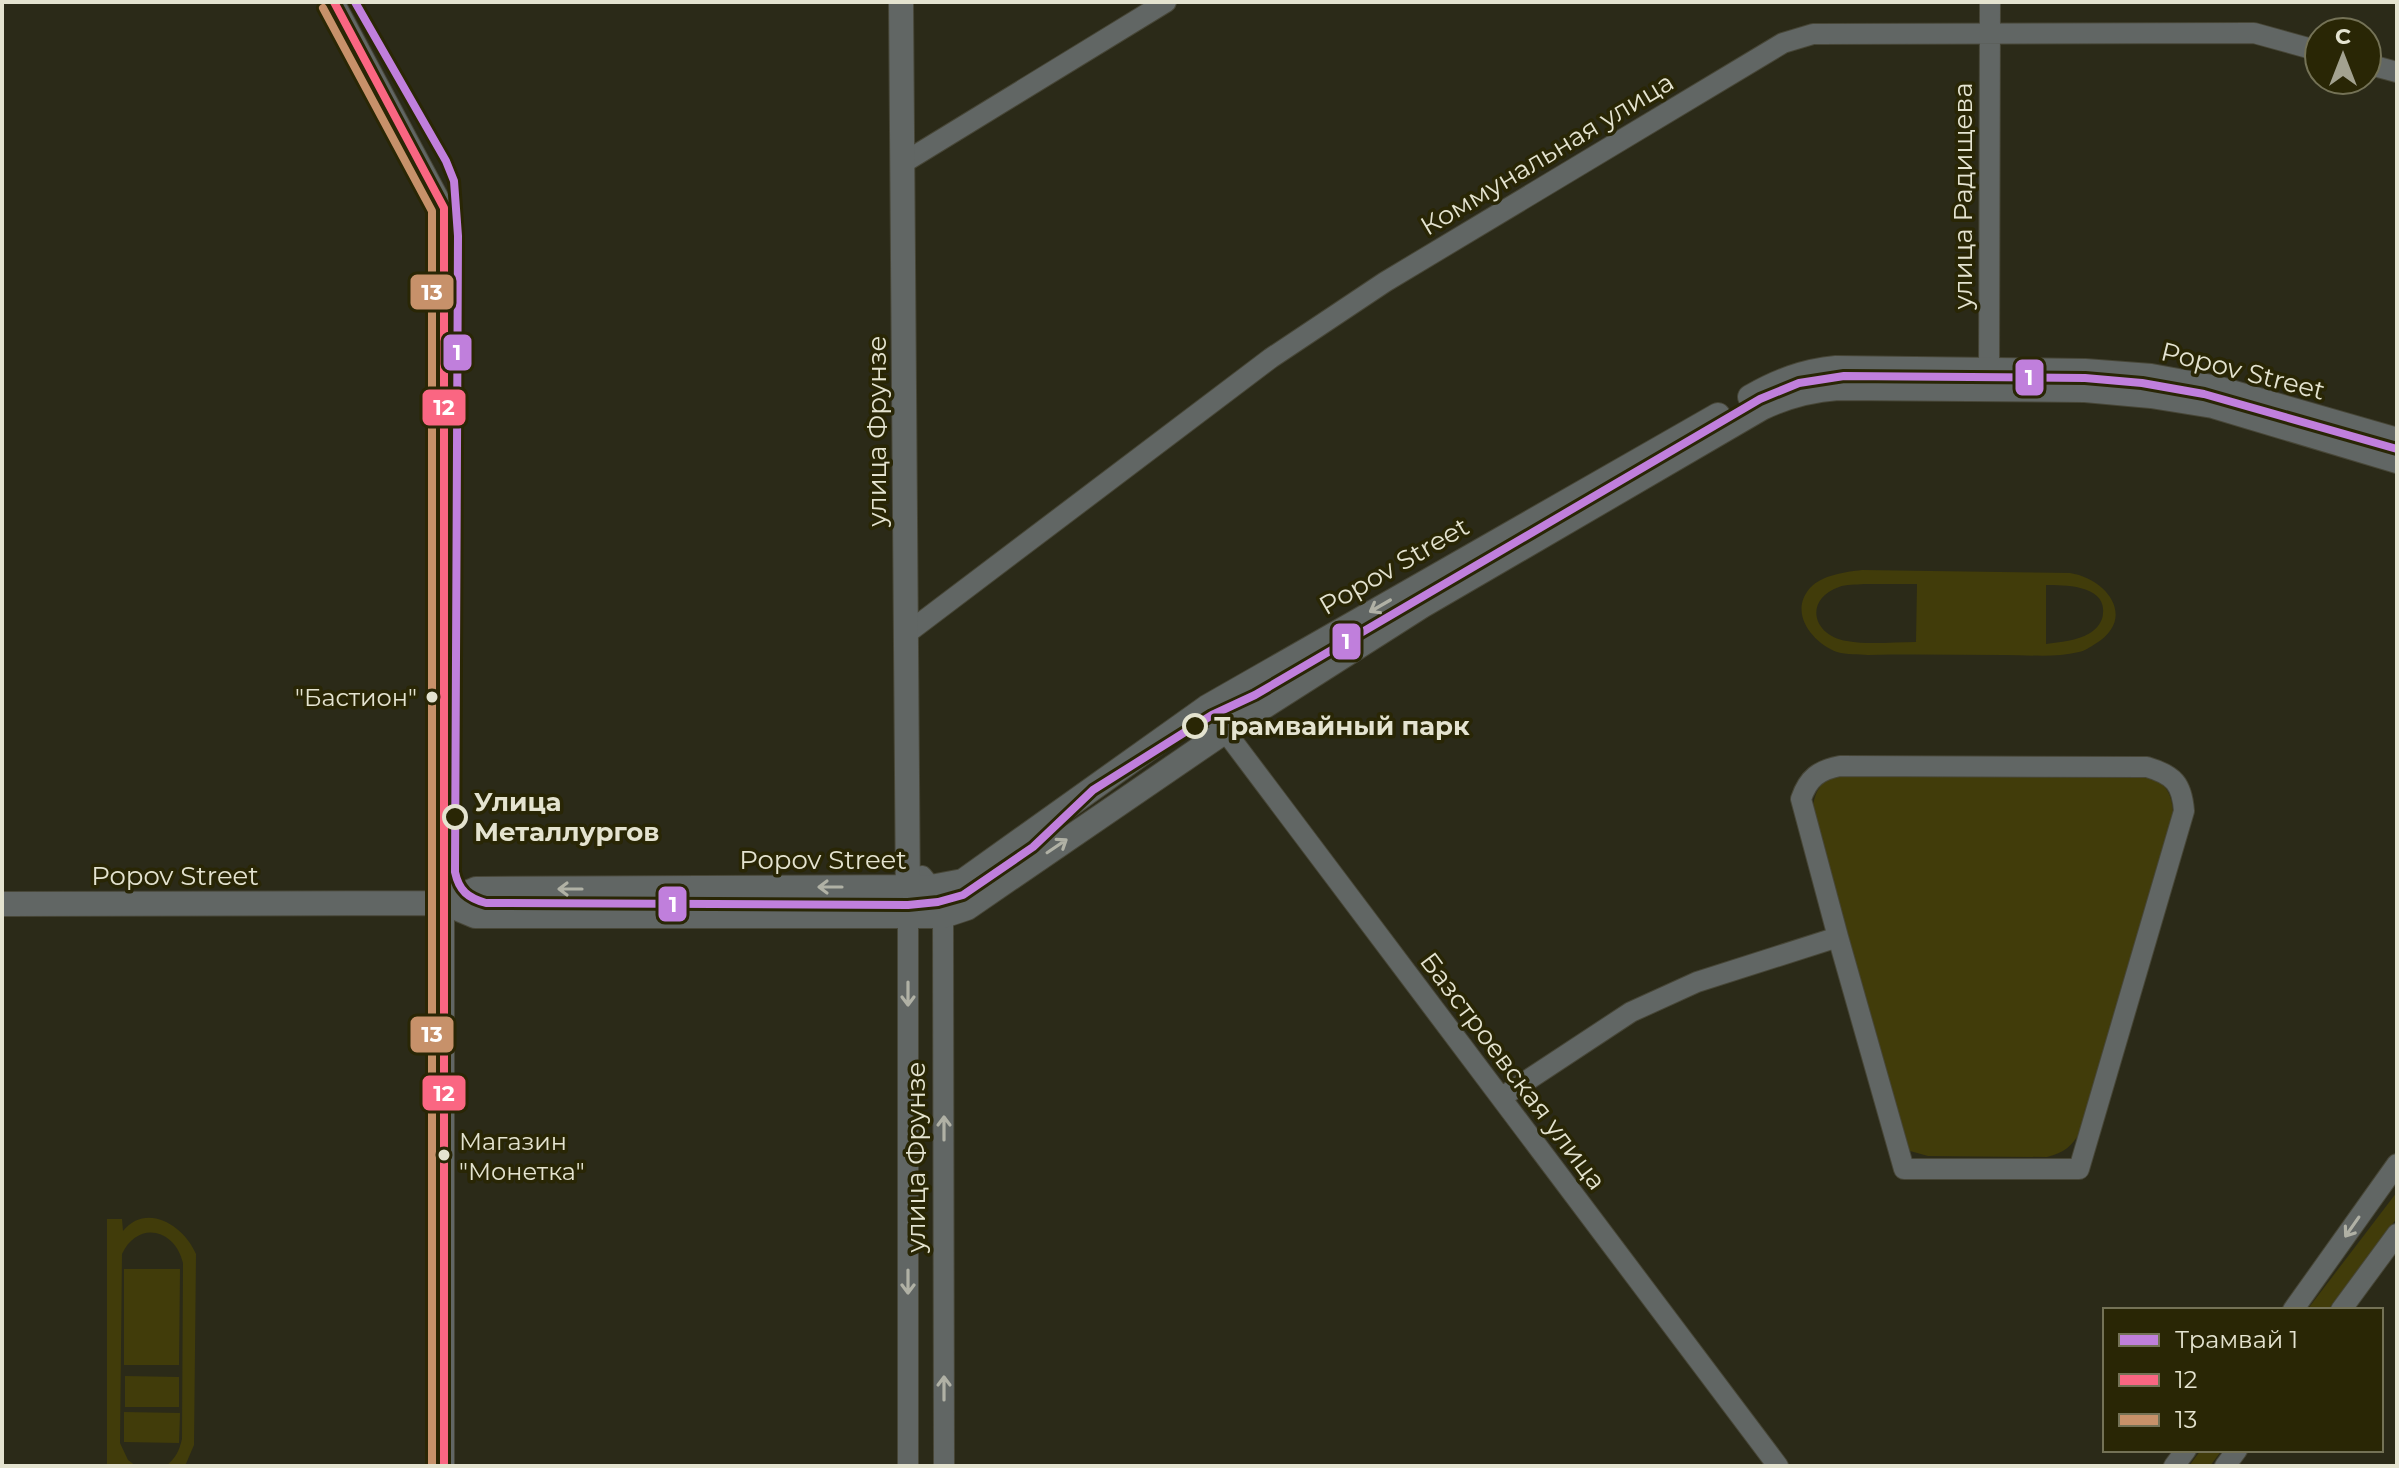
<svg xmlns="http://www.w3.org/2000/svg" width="2399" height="1468" font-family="Montserrat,sans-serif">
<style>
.green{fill:#413c0a;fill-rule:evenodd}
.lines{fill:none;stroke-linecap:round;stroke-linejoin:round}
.minor-casing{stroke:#474637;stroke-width:22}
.tertiary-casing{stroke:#474637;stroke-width:26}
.minor{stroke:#616664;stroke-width:20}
.tertiary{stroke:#616664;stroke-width:24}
.bus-1-casing{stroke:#292605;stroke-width:14}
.bus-2-casing{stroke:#292605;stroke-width:14}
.bus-1{stroke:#fa6682;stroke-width:8}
.bus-2{stroke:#c7916a;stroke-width:8}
.tram-1-casing{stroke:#292605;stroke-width:14}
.tram-1{stroke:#c07fdc;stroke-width:8}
.oneway{stroke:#b0b1a5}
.bus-dot{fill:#e4e3d0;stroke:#292605;stroke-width:3}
.stop-dot{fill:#292605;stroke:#e4e3d0;stroke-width:4}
.labels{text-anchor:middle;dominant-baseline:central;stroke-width:7;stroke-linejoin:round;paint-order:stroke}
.bus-label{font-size:24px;fill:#e4e3d0;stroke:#292605;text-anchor:end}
.street-label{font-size:26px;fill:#e4e3d0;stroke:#292605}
.stop-label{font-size:26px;font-weight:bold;fill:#e4e3d0;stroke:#292605;text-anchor:start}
.line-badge{stroke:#292605;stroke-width:3}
.badge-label{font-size:22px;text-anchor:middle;font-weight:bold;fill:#fff}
</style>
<rect width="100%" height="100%" fill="#2b2a18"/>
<path class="green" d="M 1862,570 L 2070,573 C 2108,579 2137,619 2095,644 C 2090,647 2085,651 2079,652 C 2055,658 2029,655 2005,655 C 1959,655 1914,654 1868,655 C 1858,654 1847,655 1837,652 C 1813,643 1788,613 1810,588 C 1822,575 1845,572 1862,570 ZM 1864,584 L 1917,584 L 1916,642 C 1894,642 1868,645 1847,641 C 1813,636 1803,600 1839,587 C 1846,584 1856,585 1864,584 ZM 2046,585 C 2064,585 2106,585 2103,613 C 2103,621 2097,629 2090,633 C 2077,641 2060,642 2046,644 Z
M 1843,775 L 2147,776 C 2165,782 2172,793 2173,812 L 2081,1131 C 2072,1146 2064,1153 2047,1157 L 1928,1156 L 1910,1151 L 1905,1145 L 1813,806 C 1816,787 1824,778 1843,775 Z
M 2397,1192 L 2397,1218 L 2328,1310 L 2307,1310 Z
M 107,1219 L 122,1219 L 123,1231 C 147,1202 184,1226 196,1254 L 194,1445 L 185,1466 L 166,1466 C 176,1458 179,1451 182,1439 L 183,1263 C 175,1229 138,1220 122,1254 L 120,1443 L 128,1460 L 136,1466 L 107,1466 Z
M 124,1269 L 180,1269 L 179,1365 L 124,1365 Z
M 125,1376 L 179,1377 L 179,1407 L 125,1407 Z
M 124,1412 L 180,1413 L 179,1443 L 124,1442 Z
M 2201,1450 L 2222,1450 L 2210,1466 L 2189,1466 Z"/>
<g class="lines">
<defs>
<path id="minor" d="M 334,2 L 444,208 L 444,1466
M 2367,64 L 2397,72
M 903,163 L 1166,2
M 1989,385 L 1990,2
M 906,634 L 1271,358 L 1385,282 L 1783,43 L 1813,34 L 2254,33 L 2319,51
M 1207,707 L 1778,1466
M 1840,766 L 2147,767 C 2174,775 2182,784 2184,811 L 2079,1169 L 1904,1169 L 1838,937 L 1801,799 C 1808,778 1819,770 1840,766 Z
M 922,876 L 931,887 L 943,916 L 944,1466
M 1502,1097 L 1631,1012 L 1697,982 L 1838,937
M 2293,1310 L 2397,1164
M 2341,1310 L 2397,1234
M 908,1466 L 908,916
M 2174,1466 L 2186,1450
M 2225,1466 L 2237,1450"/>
<path id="tertiary" d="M 901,2 L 908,904
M 1750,397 C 1778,381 1804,371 1836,368 L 2085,371 L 2151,376 L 2217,388 L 2397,440
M 444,903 L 476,889 L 931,887 L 963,881 L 1207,707 L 1718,415
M 2,904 L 444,903 L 475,916 L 943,916 L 967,908 L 1224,732 L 1422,606 L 1762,408 C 1787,396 1810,390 1838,388 L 2085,390 L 2151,396 L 2213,406 L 2397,461"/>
</defs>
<use href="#minor" class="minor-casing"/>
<use href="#tertiary" class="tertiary-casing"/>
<use href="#minor" class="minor"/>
<use href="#tertiary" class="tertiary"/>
<defs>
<path id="bus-1" d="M 334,2 L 444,208 L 444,1466"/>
<path id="bus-2" d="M 323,8 L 432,211 L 432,1466"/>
</defs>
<use href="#bus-1" class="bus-1-casing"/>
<use href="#bus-2" class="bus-2-casing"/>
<use href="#bus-1" class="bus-1"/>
<use href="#bus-2" class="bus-2"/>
<defs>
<path id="tram-1" d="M 355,2 L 446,161 L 454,181 L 458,236 L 455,872 C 459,891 468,898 486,903 L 908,905 L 938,902 L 963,895 L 1033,847 L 1093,790 L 1212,715 L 1255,695 L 1760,399 L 1799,383 L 1844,376 L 2085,378 L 2142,383 L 2204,394 L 2397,449"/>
</defs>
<use href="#tram-1" class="tram-1-casing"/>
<use href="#tram-1" class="tram-1"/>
</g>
<defs><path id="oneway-shaft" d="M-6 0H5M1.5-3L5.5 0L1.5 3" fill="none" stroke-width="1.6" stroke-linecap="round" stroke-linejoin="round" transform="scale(2)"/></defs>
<g class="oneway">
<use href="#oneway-shaft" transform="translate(1380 606) rotate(150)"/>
<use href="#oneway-shaft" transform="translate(1057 846) rotate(-34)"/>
<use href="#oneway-shaft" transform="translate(830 887) rotate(180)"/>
<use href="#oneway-shaft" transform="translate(570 889) rotate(180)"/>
<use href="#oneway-shaft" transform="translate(908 994) rotate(90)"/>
<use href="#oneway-shaft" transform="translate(944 1128) rotate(-90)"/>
<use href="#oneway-shaft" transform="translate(2352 1227) rotate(125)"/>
<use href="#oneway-shaft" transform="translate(908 1282) rotate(90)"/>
<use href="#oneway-shaft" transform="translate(944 1388) rotate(-90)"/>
</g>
<g class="bus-dot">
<circle cx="432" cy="697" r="7"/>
<circle cx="444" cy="1155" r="7"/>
</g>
<g class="stop-dot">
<circle cx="1195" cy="726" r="11"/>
<circle cx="455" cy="817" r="11"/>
</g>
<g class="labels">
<g class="bus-label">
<text x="417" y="697">"Бастион"</text>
<text x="459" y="1141" text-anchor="start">Магазин<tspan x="459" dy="30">"Монетка"</tspan></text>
</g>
<g class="street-label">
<text transform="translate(1547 154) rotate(-31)">Коммунальная улица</text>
<text transform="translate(1963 196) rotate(-90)">улица Радищева</text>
<text transform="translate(2243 371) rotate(14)">Popov Street</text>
<text transform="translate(877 431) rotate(-90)">улица Фрунзе</text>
<text transform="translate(1394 566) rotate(-30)">Popov Street</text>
<text x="823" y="860">Popov Street</text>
<text x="175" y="876">Popov Street</text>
<text transform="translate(1513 1071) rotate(53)">Базстроевская улица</text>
<text transform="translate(916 1157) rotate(-90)">улица Фрунзе</text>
</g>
<g class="stop-label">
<text x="1214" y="726">Трамвайный парк</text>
<text x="474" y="802">Улица<tspan x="474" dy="30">Металлургов</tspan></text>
</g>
</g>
<g class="line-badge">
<rect x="409" y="273" width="46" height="38" rx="8" fill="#c7916a"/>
<rect x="442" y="333" width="31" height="39" rx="8" fill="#c07fdc"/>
<rect x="2014" y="358" width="31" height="39" rx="8" fill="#c07fdc"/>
<rect x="421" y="388" width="46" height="39" rx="8" fill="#fa6682"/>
<rect x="1331" y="622" width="31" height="39" rx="8" fill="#c07fdc"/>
<rect x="657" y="885" width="31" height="38" rx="8" fill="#c07fdc"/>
<rect x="409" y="1015" width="46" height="39" rx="8" fill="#c7916a"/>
<rect x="421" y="1074" width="46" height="38" rx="8" fill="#fa6682"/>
</g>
<g class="badge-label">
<text x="432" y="300">13</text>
<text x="457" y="360">1</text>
<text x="2029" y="385">1</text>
<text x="444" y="415">12</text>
<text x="1346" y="649">1</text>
<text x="673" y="912">1</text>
<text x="432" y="1042">13</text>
<text x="444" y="1101">12</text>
</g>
<rect width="2399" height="1468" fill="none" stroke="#e4e3d0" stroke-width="8"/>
<rect x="2103" y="1308" width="280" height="144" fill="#292605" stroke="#747256" stroke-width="2"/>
<rect x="2119" y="1334" width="40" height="12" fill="#c07fdc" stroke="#747256" stroke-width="2"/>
<text x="2175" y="1348" font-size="24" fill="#e4e3d0">Трамвай 1</text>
<rect x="2119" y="1374" width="40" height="12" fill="#fa6682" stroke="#747256" stroke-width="2"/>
<text x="2175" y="1388" font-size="24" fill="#e4e3d0">12</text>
<rect x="2119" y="1414" width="40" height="12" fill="#c7916a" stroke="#747256" stroke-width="2"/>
<text x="2175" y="1428" font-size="24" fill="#e4e3d0">13</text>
<g transform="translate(2343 56)"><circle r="38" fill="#292605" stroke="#747256" stroke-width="2"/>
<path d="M0-6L14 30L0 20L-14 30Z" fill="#a3a290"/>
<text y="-12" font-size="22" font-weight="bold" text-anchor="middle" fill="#e4e3d0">С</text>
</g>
</svg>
